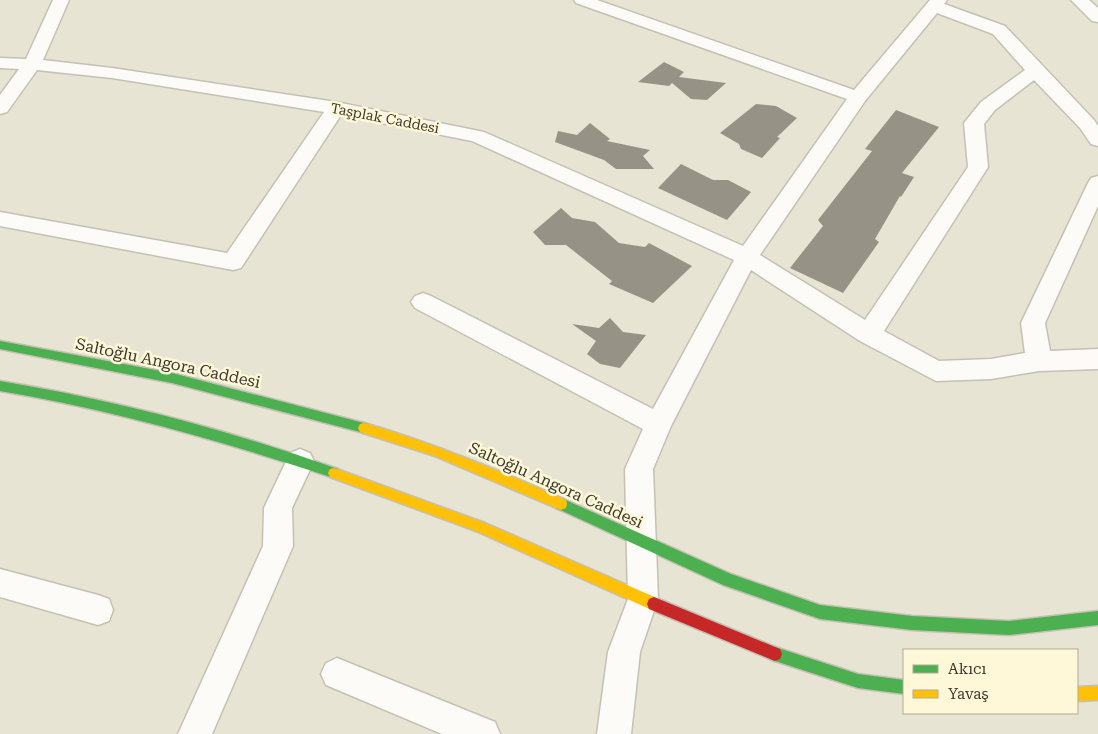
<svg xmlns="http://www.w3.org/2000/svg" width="1098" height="734" font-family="'Roboto Serif',serif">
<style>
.building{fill:#969386}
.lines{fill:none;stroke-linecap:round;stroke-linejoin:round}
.street-casing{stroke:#c4c1b4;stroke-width:3}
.fast-casing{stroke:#c4c1b4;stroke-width:3}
.slow-casing{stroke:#c4c1b4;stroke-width:3}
.jam-casing{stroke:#c4c1b4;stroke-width:3}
.street{fill:#fcfbf8;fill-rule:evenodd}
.fast{fill:#4caf50;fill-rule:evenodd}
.slow{fill:#ffc107;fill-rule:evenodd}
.jam{fill:#c62828;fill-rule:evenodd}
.labels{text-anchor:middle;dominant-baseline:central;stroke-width:5;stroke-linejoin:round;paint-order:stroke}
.far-street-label{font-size:14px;fill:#3c3a2e;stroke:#fef7d8}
.street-label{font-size:16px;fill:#3c3a2e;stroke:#fef7d8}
</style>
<rect width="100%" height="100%" fill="#e8e4d3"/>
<path class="building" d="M 664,62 L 684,72 L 679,77 L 726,83 L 707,100 L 691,99 L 672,83 L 669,86 L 638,82 Z
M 756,104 L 776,106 L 797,118 L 777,137 L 780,138 L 762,158 L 741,149 L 739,144 L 720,133 Z
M 896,110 L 939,127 L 902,173 L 914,177 L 901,197 L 900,196 L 875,239 L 879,242 L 843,293 L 790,268 L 823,226 L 818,220 L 872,151 L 865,149 Z
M 590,123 L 610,139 L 607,141 L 650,150 L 643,156 L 654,169 L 616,169 L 604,160 L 555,142 L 558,131 L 577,135 Z
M 681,164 L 713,180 L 728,180 L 751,192 L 727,220 L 658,188 Z
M 561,208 L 572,218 L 595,222 L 619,243 L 645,247 L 649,243 L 692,266 L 653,303 L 609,284 L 612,281 L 566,245 L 545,245 L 533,232 Z
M 610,318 L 623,332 L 646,335 L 620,368 L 600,364 L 587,354 L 596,341 L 572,324 L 599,328 Z"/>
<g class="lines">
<defs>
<path id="street" d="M 53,0 L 69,0 L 43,60 L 112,68 L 336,102 L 484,132 L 743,246 L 847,99 L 576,3 L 574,0 L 597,0 L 854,90 L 930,0 L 947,0 L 944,4 L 1005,26 L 1094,120 L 1098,126 L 1098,146 L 1091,144 L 1080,128 L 1034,80 L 995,110 L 984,124 L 988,167 L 884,331 L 939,361 L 991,359 L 1025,353 L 1021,323 L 1088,183 L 1091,178 L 1098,176 L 1098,206 L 1045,323 L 1050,351 L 1098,349 L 1098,369 L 1039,371 L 991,379 L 936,381 L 860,341 L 751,270 L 671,426 L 653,469 L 658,599 L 640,652 L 631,734 L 597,734 L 608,652 L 628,599 L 625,469 L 643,429 L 415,308 L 411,302 L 415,296 L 423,293 L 431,296 L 653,409 L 734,260 L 472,141 L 341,115 L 241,268 L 233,270 L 0,226 L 0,212 L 227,253 L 324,112 L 112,78 L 37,70 L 7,112 L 0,114 L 0,95 L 19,69 L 0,68 L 0,58 L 26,59 ZM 937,13 L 993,34 L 1025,70 L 981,102 L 964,123 L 968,167 L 865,320 L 760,255 L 865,101 Z
M 1071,0 L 1089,0 L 1098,8 L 1098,22 L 1092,21 Z
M 300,449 L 310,453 L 314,461 L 292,508 L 293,546 L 212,734 L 178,734 L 263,546 L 264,508 L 290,453 Z
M 0,569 L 98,595 L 109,599 L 113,610 L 109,621 L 98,625 L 0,597 Z
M 337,658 L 495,722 L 500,734 L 442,734 L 326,685 L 321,674 L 326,663 Z"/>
<path id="fast" d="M 0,341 L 172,373 L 364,423 L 368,424 L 370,428 L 368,432 L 364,433 L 172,383 L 0,349 Z
M 0,381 C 115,400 229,430 338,469 L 340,473 L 338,477 L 334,478 C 224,442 114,410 0,391 Z
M 561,498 L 731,574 L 820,605 L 912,616 L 1009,621 L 1098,611 L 1098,625 L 1009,635 L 912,630 L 820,619 L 723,585 L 556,508 L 555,504 L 556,500 Z
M 775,647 L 858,674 L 904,680 L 904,694 L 858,688 L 775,661 L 770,659 L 768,654 L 770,649 Z"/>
<path id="slow" d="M 364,423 C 433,443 500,471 566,500 L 567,504 L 566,508 L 561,510 L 435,456 L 360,432 L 358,428 L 360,424 Z
M 334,468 L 485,523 L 659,599 L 661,604 L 659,609 L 654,611 L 476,531 L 330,477 L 328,473 L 330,469 Z
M 1098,686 L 1098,700 L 1077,701 L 1077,687 Z"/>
<path id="jam" d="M 654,597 L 780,649 L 782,654 L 780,659 L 775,661 L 649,609 L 647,604 L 649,599 Z"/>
</defs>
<use href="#street" class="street-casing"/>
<use href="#fast" class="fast-casing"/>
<use href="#slow" class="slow-casing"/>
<use href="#jam" class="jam-casing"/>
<use href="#street" class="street"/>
<use href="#fast" class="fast"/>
<use href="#slow" class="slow"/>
<use href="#jam" class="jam"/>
</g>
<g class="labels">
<g class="far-street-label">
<text transform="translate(385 118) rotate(11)">Taşplak Caddesi</text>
</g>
<g class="street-label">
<text transform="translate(168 363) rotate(12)">Saltoğlu Angora Caddesi</text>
<text transform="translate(556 485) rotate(24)">Saltoğlu Angora Caddesi</text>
</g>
</g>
<rect x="903" y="649" width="175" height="65" fill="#fef7d8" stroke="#b0ab94"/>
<rect x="913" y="665" width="25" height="8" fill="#4caf50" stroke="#b0ab94"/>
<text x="948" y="674" font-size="15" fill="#3c3a2e">Akıcı</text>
<rect x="913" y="690" width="25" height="8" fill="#ffc107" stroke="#b0ab94"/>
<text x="948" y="699" font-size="15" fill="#3c3a2e">Yavaş</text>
</svg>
